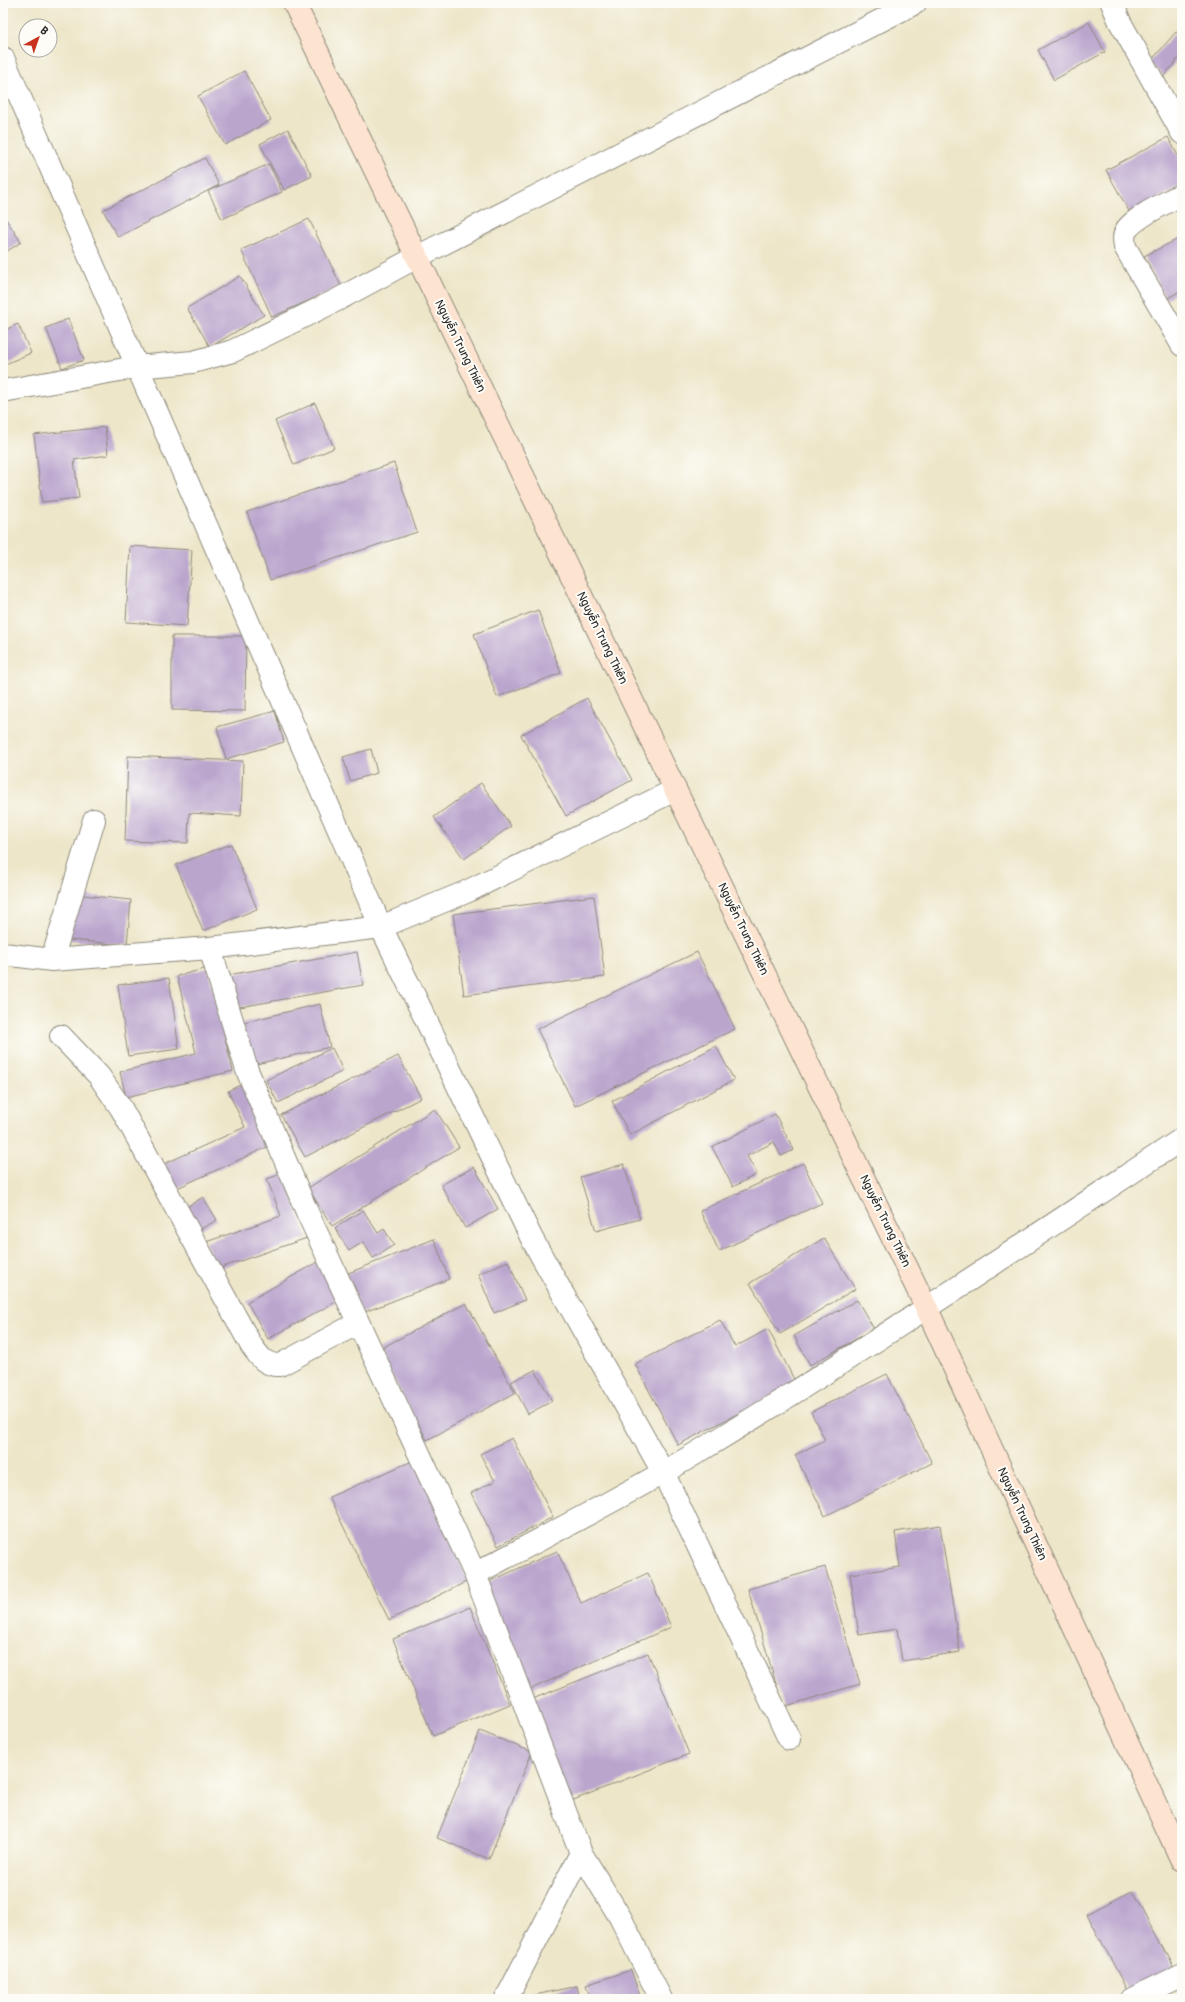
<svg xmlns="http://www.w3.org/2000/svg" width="1185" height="2002" font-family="Pangolin,sans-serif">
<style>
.building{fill:#baa5cd}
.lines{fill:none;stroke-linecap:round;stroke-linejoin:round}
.street-casing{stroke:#8c887a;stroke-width:24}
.secondary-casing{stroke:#8c887a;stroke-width:24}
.street{stroke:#fff;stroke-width:22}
.secondary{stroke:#fde4d0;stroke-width:22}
.labels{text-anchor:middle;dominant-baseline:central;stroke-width:4;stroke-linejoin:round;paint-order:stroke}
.street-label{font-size:12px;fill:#2b2b2b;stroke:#fdfcf7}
</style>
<rect width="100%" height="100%" fill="#fdfcf7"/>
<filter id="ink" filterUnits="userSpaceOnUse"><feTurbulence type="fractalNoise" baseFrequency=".025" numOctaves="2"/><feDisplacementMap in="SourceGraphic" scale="8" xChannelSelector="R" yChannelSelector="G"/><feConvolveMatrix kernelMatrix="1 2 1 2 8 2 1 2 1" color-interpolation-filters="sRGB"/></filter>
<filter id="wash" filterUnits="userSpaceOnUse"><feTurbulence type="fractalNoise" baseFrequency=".012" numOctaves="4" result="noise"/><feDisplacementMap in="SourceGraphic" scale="16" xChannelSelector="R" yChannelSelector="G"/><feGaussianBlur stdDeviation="0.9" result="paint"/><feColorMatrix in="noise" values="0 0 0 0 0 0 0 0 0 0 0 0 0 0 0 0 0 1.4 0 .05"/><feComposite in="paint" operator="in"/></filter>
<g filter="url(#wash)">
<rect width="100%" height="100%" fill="#ede6c9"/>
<g id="blocks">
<path class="building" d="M 1089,22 L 1105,52 L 1054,80 L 1038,50 Z
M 1176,32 L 1182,36 L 1182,54 L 1164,76 L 1149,63 Z
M 244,71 L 271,120 L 225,145 L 198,96 Z
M 288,129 L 312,176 L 284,190 L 260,144 Z
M 1168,137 L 1182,163 L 1182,185 L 1130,213 L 1106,170 Z
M 205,158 L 219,185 L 118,237 L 103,210 Z
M 269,164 L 282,192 L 222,219 L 208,191 Z
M 3,215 L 21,242 L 3,254 Z
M 309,219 L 341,286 L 272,317 L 241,250 Z
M 1182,237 L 1182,290 L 1166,299 L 1144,256 Z
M 240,276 L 264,315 L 210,347 L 187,308 Z
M 68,319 L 84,360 L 62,368 L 46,328 Z
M 18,324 L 31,353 L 3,365 L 3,331 Z
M 315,403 L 334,448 L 294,465 L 275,421 Z
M 105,427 L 108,455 L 74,460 L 79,498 L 42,502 L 34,435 Z
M 394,463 L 417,532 L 270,580 L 247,512 Z
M 130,546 L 192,550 L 187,626 L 126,622 Z
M 538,610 L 561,673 L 497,697 L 474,634 Z
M 172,636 L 246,636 L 245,711 L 172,710 Z
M 587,698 L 632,780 L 566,816 L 521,735 Z
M 275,711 L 284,742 L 226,759 L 217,727 Z
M 371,749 L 377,773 L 350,781 L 343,757 Z
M 128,756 L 243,761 L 241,816 L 189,813 L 188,843 L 125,841 Z
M 481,783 L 511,826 L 464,859 L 434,817 Z
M 231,844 L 257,909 L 203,931 L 176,865 Z
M 73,894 L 131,900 L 127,945 L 69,940 Z
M 594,896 L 605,977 L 464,995 L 453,914 Z
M 357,952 L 363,985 L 234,1008 L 228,975 Z
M 697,952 L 735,1029 L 575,1106 L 537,1029 Z
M 208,968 L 233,1071 L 126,1097 L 120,1072 L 196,1053 L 177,976 Z
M 169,978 L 179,1049 L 128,1056 L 118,985 Z
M 320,1004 L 330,1047 L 252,1065 L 241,1023 Z
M 716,1046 L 734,1080 L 630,1135 L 612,1101 Z
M 332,1048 L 343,1071 L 278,1103 L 266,1080 Z
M 398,1056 L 421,1098 L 305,1157 L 281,1115 Z
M 248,1081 L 276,1143 L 175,1189 L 164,1164 L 245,1127 L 228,1091 Z
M 435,1109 L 459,1147 L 332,1226 L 308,1188 Z
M 775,1114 L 794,1150 L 781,1156 L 774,1142 L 747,1156 L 757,1174 L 733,1187 L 712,1147 Z
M 803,1163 L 822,1203 L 719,1251 L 700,1211 Z
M 624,1164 L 640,1219 L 596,1231 L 580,1177 Z
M 474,1167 L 498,1209 L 465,1228 L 441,1185 Z
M 284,1173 L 307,1238 L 217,1269 L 206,1242 L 281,1216 L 267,1179 Z
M 203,1197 L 217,1220 L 197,1231 L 182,1210 Z
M 363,1210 L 378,1233 L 384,1229 L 394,1245 L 373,1258 L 363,1242 L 349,1251 L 335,1228 Z
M 824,1238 L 855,1289 L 780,1334 L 750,1283 Z
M 434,1239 L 449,1279 L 362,1313 L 346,1274 Z
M 320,1261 L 341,1299 L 268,1339 L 247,1302 Z
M 508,1261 L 525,1300 L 494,1313 L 478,1274 Z
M 857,1300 L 874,1329 L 810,1365 L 794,1336 Z
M 466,1303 L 515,1393 L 427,1440 L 378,1350 Z
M 720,1320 L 735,1347 L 768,1329 L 796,1383 L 678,1445 L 635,1364 Z
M 535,1370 L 552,1401 L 528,1414 L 511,1382 Z
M 887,1374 L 932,1463 L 825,1516 L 795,1455 L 825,1440 L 811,1412 Z
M 512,1438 L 553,1517 L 498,1546 L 471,1493 L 495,1481 L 480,1454 Z
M 417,1459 L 468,1581 L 389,1620 L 329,1497 Z
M 940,1525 L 960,1652 L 902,1661 L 897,1629 L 859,1635 L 850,1574 L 900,1567 L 895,1532 Z
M 557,1551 L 581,1603 L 648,1573 L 671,1627 L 531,1689 L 484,1584 Z
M 825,1567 L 860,1684 L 783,1707 L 748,1589 Z
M 470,1607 L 510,1704 L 433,1736 L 393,1639 Z
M 648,1653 L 689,1754 L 566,1803 L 525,1702 Z
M 480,1731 L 532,1752 L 489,1859 L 437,1838 Z
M 1132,1891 L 1174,1971 L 1129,1994 L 1087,1914 Z
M 631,1970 L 641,1999 L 591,1999 L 586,1985 Z
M 577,1986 L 580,1999 L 521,1999 L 521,1998 Z"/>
</g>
</g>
<g filter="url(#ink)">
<use href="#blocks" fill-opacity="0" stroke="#8c887a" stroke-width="1"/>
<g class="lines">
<defs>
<path id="street" d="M 1112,3 L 1120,22 L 1182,133
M 3,58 L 381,927 L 532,1239 L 663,1472 L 789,1739
M 1182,194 C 1166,203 1138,215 1127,229 C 1123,235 1124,240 1125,247 L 1182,345
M 3,391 L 136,367 L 193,362 L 233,351 L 337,300 L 417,257 L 915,3
M 210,948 L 247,1070 L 307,1212 L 475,1574 L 581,1853 L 620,1917 L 661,1999
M 3,954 L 52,960 L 210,948 L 381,927 L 466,892 L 675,790
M 52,960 L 94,820
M 61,1036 L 99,1076 L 121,1108 L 251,1345 C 259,1356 265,1366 280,1365 L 358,1323
M 475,1574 C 549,1534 626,1496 698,1452 C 863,1352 1022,1245 1182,1139
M 506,1999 L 581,1853
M 1132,1999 L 1182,1975"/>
<path id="secondary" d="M 294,3 L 927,1309 L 1182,1861"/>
</defs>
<use href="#street" class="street-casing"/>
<use href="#secondary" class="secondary-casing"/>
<use href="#street" class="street"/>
<use href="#secondary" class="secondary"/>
</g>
</g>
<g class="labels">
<g class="street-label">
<text transform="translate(460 346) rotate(64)">Nguyễn Trung Thiên</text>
<text transform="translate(602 638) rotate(64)">Nguyễn Trung Thiên</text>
<text transform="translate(743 929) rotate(64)">Nguyễn Trung Thiên</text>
<text transform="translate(885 1221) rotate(64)">Nguyễn Trung Thiên</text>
<text transform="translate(1022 1514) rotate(65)">Nguyễn Trung Thiên</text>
</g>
</g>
<rect width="1185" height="2002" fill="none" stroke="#fdfcf7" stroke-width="16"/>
<g transform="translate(38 38) rotate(40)"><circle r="19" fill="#fdfcf7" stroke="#a9a8a5"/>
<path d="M0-3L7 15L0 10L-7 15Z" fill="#c8321e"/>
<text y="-6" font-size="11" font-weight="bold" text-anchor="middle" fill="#2b2b2b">B</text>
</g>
</svg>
